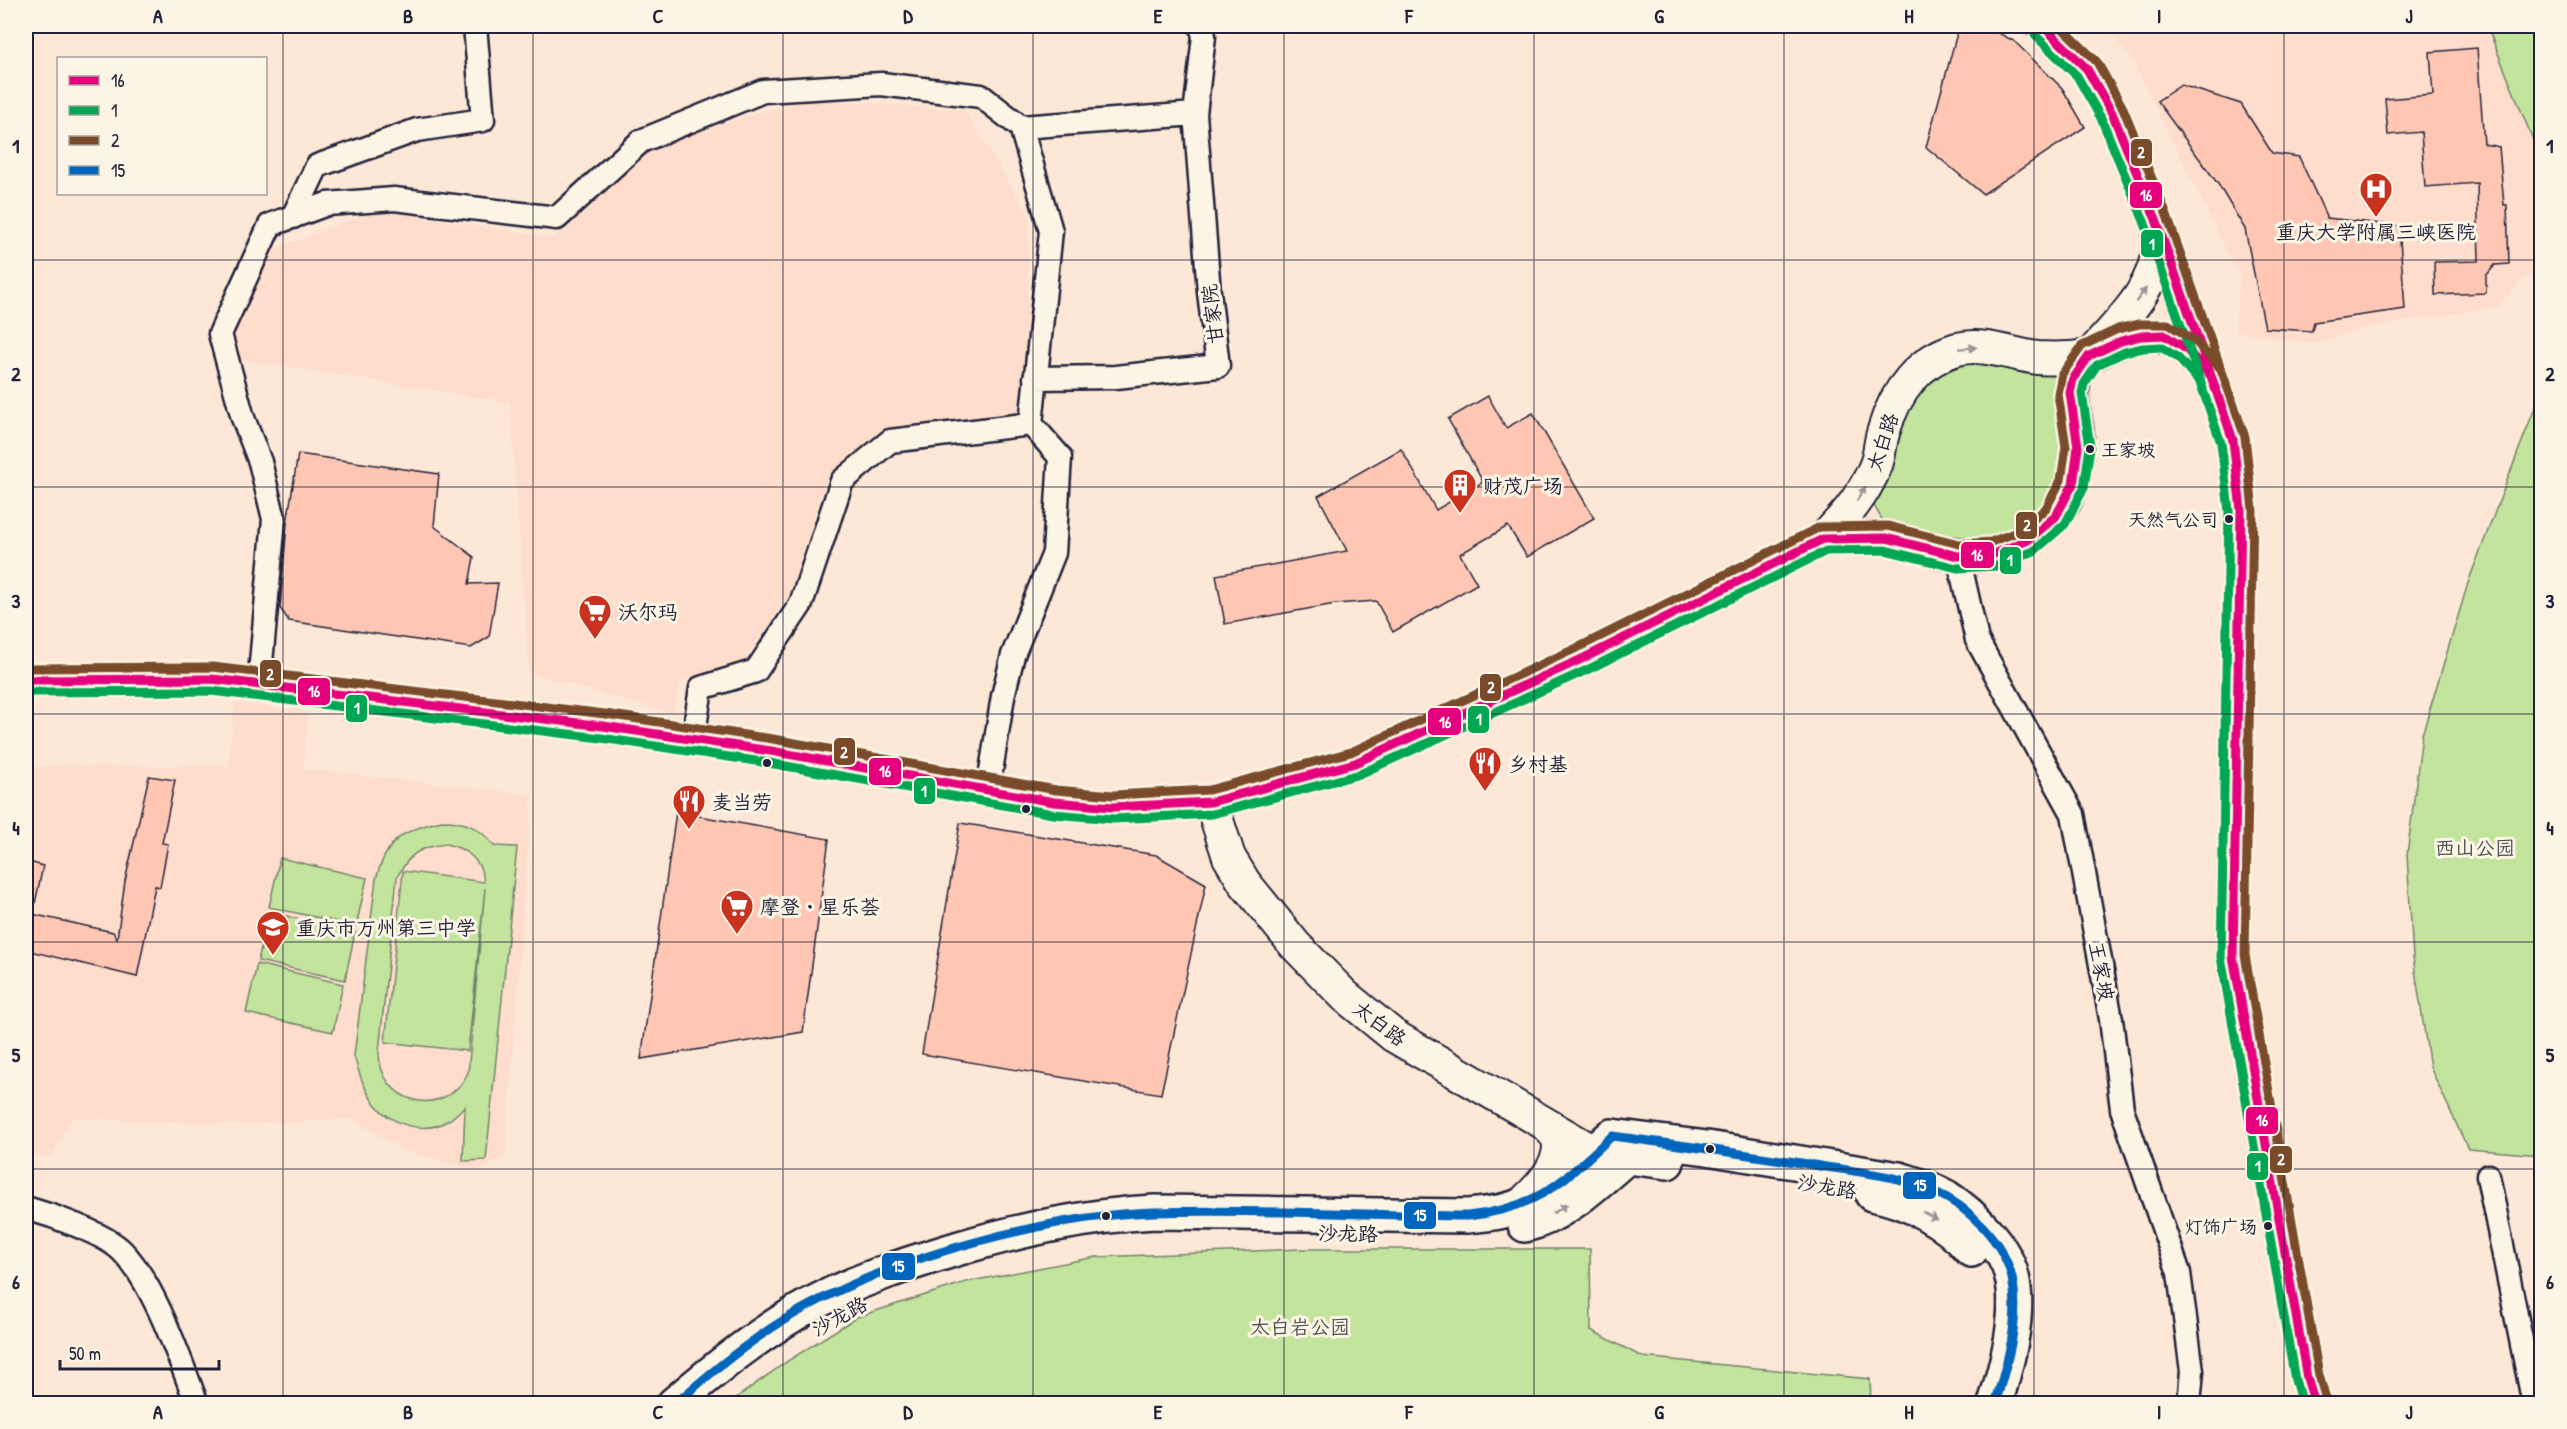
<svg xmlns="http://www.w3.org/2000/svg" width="2567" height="1429" font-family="'Patrick Hand','LXGW WenKai TC',sans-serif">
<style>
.built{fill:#feddcc}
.green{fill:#c2e49d;stroke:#72836c;stroke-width:1.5;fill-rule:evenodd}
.building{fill:#ffc7b3;stroke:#22223b;stroke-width:1.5}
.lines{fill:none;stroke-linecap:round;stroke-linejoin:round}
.minor-casing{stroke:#22223b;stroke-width:27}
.secondary-casing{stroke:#22223b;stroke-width:36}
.trunk-casing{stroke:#22223b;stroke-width:38}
.minor{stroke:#fcf5e5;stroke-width:22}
.secondary{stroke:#fcf5e5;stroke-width:32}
.trunk{stroke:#fcf5e5;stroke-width:33}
.bus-1-casing{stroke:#fcf5e5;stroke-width:14}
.bus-2-casing{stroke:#fcf5e5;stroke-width:14}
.bus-3-casing{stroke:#fcf5e5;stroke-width:14}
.bus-4-casing{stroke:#fcf5e5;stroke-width:14}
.bus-1{stroke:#e5007d;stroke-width:9}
.bus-2{stroke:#00a651;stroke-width:9}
.bus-3{stroke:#7a4b2a;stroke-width:9}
.bus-4{stroke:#0065bd;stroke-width:9}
.oneway{fill:#9a9698}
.grid{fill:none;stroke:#22223b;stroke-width:1.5;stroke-opacity:0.55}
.bus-dot{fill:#22223b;stroke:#fcf5e5;stroke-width:2}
.labels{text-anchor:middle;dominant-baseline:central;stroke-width:6;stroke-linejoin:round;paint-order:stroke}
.bus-label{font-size:18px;fill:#22223b;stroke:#fcf5e5;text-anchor:end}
.poi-label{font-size:20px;fill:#22223b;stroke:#fcf5e5;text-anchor:start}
.street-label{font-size:20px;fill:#22223b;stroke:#fcf5e5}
.park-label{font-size:20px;fill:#4a5254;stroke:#fcf5e5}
.line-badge{stroke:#fcf5e5;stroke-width:2}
.badge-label{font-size:16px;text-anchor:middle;font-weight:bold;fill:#fff}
.neatline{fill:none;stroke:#22223b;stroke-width:2}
.grid-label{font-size:20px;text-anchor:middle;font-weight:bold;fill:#22223b}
</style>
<rect width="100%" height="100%" fill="#fde7d6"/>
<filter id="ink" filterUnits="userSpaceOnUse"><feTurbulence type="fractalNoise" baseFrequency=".0167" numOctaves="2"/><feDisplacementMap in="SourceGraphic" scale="12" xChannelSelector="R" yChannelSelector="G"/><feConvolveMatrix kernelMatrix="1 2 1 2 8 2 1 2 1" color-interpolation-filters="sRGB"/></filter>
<g filter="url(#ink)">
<path class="built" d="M 2105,26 L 2487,26 L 2541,160 L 2541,276 L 2524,277 L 2498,306 L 2359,329 L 2315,344 L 2235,331 L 2240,277 L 2132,59 Z
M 807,99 L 964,110 L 1028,214 L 1028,339 L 1018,416 L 881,433 L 827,479 L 790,594 L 742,664 L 681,680 L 672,713 L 529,672 L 510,402 L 226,357 L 271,251 L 377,210 L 553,238 L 659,142 Z
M 235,702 L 308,713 L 303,769 L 532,795 L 505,1157 L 479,1170 L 405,1151 L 353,1119 L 235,1124 L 72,1118 L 50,1157 L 26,1153 L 26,767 L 228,766 Z"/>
<path class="green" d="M 2487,26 L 2541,26 L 2541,160 Z
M 1965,353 L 2038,362 L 2059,380 L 2065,480 L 2033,523 L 1982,539 L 1926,533 L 1884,523 L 1873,504 L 1904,401 Z
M 2541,392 L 2542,1155 L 2541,1155 L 2468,1149 L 2430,1067 L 2413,957 L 2407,855 L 2422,735 L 2469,580 Z
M 442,821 C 465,821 480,827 494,846 L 517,847 L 486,1160 L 463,1161 L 465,1106 C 460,1110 454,1118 447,1121 C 424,1135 391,1125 375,1104 C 364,1090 359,1073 354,1056 L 376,879 C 387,839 402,830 442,821 ZM 446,844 C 466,848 482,860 484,882 L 403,871 L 385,1042 L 468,1051 L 485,888 L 468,1073 C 444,1121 379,1104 379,1052 L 397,877 C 410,853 419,847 446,844 Z
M 280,858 L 367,878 L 356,926 L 269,907 Z
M 269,912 L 355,932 L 345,980 L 258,961 Z
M 257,964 L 343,984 L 333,1032 L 246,1013 Z
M 1303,1249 L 1590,1249 L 1591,1330 L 1642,1357 L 1870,1379 L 1871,1403 L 729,1403 L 786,1362 L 857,1317 L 966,1282 L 1096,1257 Z"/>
<path class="building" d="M 1959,26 L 1985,26 L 2014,41 L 2062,88 L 2085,127 L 1983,194 L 1926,147 Z
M 2477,48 L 2484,144 L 2499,147 L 2504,205 L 2507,205 L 2509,264 L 2495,265 L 2486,276 L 2486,293 L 2435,295 L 2434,262 L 2479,261 L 2477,183 L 2425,187 L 2421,132 L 2388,135 L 2385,99 L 2433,95 L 2430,52 Z
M 2181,85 L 2241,104 L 2272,153 L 2299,157 L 2327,218 L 2399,226 L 2405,309 L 2314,322 L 2312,331 L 2265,328 L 2245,229 L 2218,184 L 2157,101 Z
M 1488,396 L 1506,428 L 1533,413 L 1594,518 L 1527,557 L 1508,526 L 1460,554 L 1477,584 L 1393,632 L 1376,601 L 1335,604 L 1225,624 L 1216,575 L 1347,551 L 1318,496 L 1401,449 L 1436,510 L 1483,482 L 1448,419 Z
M 298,454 L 439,474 L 434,526 L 474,557 L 469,584 L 498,583 L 489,637 L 471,648 L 289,621 L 280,608 L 287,523 Z
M 149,776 L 175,780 L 162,843 L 168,844 L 160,887 L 155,886 L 137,977 L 26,950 L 26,861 L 43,866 L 33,913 L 27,913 L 113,932 L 117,939 L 125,881 Z
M 676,812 L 829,839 L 803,1032 L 641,1059 Z
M 960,823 L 1156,855 L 1206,884 L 1161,1094 L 922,1054 Z"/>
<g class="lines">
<defs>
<path id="minor" d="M 1021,127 L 1195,114 L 1204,36 L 1201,26
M 293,217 L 317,166 L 417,130 L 483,120 L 475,26
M 1035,378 L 1116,377 L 1218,366 L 1209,292 L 1195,114
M 1958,556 L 1977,640 L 2073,814 L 2111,1019 L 2122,1109 L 2179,1273 L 2192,1371 L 2189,1404
M 259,685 L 274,519 L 260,462 L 243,418 L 220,334 L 270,225 L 327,204 L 394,199 L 557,218 L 641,141 L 763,91 L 881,84 L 981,96 L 1021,127 L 1051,231 L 1031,424 L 890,441 L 842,481 L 801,604 L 756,671 L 701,688 L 693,739
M 988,790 L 1003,696 L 1013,655 L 1054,553 L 1060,457 L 1031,424
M 2488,1176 L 2534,1404
M 26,1208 C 51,1215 104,1233 122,1251 C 154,1283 180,1360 197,1404"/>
<path id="secondary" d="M 2043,26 L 2087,69 L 2112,113 L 2155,217 L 2233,440 L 2241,510 L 2233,956 L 2307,1378 L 2315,1404
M 1823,539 C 1844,539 1867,536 1887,538 C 1911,541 1934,553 1958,556 C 2008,561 2067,526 2074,474 C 2076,465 2078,456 2078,447 C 2079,416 2063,397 2080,367 C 2113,327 2161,290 2159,234
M 26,680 L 212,679 L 603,726 L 771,751 L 1054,802 L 1113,807 L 1211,802 L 1355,763 L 1586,657 L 1823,539 C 1845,517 1864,495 1876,465 C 1880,454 1880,441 1884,430 C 1895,392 1919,360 1957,349 C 1985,342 2011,355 2038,358 C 2053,359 2074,358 2089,356 C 2100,353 2111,345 2122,341 C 2167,326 2183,343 2211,376
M 1211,802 L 1229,857 L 1244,882 L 1295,945 L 1345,996 L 1394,1036 L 1594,1152 L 1620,1156
M 1527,1199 C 1541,1186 1566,1159 1557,1137 C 1554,1132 1548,1127 1544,1123"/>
<path id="trunk" d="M 1872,1194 C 1909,1201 1947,1221 1971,1250
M 1525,1225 C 1564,1216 1597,1182 1627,1157 L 1667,1162
M 674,1404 C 716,1368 762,1331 810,1305 C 859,1279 910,1263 963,1247 C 1029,1228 1085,1216 1154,1212 L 1468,1216 C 1485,1214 1503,1213 1519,1206 C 1554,1193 1585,1160 1612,1136 L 1707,1148 L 1899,1179 C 1915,1184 1931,1188 1946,1197 C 1972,1214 2005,1246 2012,1277 C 2021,1315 2006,1367 1995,1404"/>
</defs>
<use href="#minor" class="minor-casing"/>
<use href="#secondary" class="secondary-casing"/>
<use href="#trunk" class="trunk-casing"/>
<use href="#minor" class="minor"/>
<use href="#secondary" class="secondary"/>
<use href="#trunk" class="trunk"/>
<defs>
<path id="bus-1" d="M 2043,26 L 2087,69 L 2112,113 L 2155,217 L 2214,384
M 26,680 L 212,679 L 603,726 L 771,751 L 1054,802 L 1113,807 L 1211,802 L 1355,763 L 1586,657 L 1823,539 L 1886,538 L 1958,556 L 1994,554 L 2028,540 L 2056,516 L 2073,484 L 2078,447 L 2070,393 L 2073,379 L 2089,356 L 2121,341 L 2141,336 L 2164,335 L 2186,349 L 2211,376 L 2233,440 L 2241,510 L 2233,956 L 2307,1378 L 2315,1404"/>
<path id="bus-2" d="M 2035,35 L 2077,76 L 2101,118 L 2144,221 L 2203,388
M 26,692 L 211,691 L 601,738 L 769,763 L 1053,814 L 1114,819 L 1212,814 L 1360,774 L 1591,668 L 1826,551 L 1885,550 L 1957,568 L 1997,566 L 2034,551 L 2065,524 L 2084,488 L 2090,447 L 2082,393 L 2084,384 L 2097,365 L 2125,352 L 2143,348 L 2161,347 L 2178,358 L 2200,382 L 2221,443 L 2229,511 L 2221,957 L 2295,1380 L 2302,1404"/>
<path id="bus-3" d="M 2060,26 L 2097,62 L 2123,108 L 2166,213 L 2225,380
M 26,668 L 213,667 L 605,714 L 773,739 L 1056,790 L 1113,795 L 1209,790 L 1351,752 L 1581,646 L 1820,527 L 1888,526 L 1959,544 L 1991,542 L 2022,530 L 2046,508 L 2061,480 L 2066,447 L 2058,394 L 2062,374 L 2082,346 L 2118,329 L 2139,324 L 2168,324 L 2194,340 L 2221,369 L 2245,437 L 2253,510 L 2245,955 L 2319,1375 L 2326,1400"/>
<path id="bus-4" d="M 675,1404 C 717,1367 761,1331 810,1305 C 901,1256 1052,1215 1155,1212 C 1259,1209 1364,1215 1468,1216 C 1539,1208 1562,1182 1612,1136 C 1682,1145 1751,1155 1820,1166 C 1858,1172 1900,1175 1935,1192 C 1968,1206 2004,1242 2012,1278 C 2021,1319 2007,1364 1995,1404"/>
</defs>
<use href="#bus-1" class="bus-1-casing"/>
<use href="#bus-2" class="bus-2-casing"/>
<use href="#bus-3" class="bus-3-casing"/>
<use href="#bus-4" class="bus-4-casing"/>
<use href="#bus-1" class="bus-1"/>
<use href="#bus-2" class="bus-2"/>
<use href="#bus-3" class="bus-3"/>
<use href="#bus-4" class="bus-4"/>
</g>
<defs><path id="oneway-solid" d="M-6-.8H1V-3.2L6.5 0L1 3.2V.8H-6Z" transform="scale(1.5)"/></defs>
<g class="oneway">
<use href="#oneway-solid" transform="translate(2141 295) rotate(-53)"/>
<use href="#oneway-solid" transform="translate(1968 348) rotate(-4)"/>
<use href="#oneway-solid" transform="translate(1861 494) rotate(-58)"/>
<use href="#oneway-solid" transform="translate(1560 1209) rotate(-32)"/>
<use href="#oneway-solid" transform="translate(1930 1216) rotate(28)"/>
</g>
</g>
<path class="grid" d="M 283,26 L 283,1404M 533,26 L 533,1404M 783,26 L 783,1404M 1033,26 L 1033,1404M 1284,26 L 1284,1404M 1534,26 L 1534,1404M 1784,26 L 1784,1404M 2034,26 L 2034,1404M 2284,26 L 2284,1404M 26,260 L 2542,260M 26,487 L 2542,487M 26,714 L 2542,714M 26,942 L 2542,942M 26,1169 L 2542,1169"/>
<defs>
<symbol id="hospital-pin" viewBox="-11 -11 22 30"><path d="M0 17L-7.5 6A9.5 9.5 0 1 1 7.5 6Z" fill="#c8321e" stroke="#fcf5e5"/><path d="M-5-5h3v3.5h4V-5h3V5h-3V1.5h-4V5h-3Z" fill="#fff"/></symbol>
<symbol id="building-pin" viewBox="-11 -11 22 30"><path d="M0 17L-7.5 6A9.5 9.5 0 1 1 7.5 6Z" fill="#c8321e" stroke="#fcf5e5"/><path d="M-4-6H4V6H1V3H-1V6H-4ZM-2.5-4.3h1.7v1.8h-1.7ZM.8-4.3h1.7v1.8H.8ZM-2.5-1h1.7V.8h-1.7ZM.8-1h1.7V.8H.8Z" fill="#fff"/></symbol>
<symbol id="supermarket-pin" viewBox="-11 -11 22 30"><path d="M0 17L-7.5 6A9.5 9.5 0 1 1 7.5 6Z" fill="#c8321e" stroke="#fcf5e5"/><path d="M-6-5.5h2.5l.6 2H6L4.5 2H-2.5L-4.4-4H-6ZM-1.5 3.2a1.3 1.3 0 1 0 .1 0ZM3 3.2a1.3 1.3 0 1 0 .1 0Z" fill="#fff"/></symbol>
<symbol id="restaurant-pin" viewBox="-11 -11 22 30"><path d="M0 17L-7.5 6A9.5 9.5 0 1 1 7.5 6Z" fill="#c8321e" stroke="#fcf5e5"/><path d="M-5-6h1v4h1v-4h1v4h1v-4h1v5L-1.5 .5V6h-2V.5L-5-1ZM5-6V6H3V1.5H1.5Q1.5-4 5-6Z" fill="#fff"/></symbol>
<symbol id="school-pin" viewBox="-11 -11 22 30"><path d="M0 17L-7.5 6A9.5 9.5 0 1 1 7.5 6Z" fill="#c8321e" stroke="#fcf5e5"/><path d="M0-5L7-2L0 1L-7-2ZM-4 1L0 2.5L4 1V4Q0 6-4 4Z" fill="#fff"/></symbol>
</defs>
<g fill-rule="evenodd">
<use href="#hospital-pin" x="2357" y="170" width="38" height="52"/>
<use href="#building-pin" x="1441" y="466" width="38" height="52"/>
<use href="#supermarket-pin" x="576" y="592" width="38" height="52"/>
<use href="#restaurant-pin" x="1466" y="744" width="38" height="52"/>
<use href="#restaurant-pin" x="670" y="782" width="38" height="52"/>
<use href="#supermarket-pin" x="718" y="887" width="38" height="52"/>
<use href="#school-pin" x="254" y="908" width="38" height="52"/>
</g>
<g class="bus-dot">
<circle cx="2090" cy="449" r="5"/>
<circle cx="2229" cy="519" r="5"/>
<circle cx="767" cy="763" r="5"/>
<circle cx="1026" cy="809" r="5"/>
<circle cx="1710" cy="1149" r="5"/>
<circle cx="1106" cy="1216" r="5"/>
<circle cx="2268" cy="1226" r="5"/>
</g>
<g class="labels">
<g class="bus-label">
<text x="2101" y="449" text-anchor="start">王家坡</text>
<text x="2218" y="519">天然气公司</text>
<text x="2257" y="1226">灯饰广场</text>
</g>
<g class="poi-label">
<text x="2376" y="231" text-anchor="middle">重庆大学附属三峡医院</text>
<text x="1483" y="485">财茂广场</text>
<text x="618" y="611">沃尔玛</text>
<text x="1508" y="763">乡村基</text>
<text x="712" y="801">麦当劳</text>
<text x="760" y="906">摩登・星乐荟</text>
<text x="296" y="927">重庆市万州第三中学</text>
</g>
<g class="street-label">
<text transform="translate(1212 314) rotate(-97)">甘家院</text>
<text transform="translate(1882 442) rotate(-72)">太白路</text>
<text transform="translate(2102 971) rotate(79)">王家坡</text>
<text transform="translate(1380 1023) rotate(37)">太白路</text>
<text transform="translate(1827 1186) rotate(10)">沙龙路</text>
<text transform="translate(1348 1233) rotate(1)">沙龙路</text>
<text transform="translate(839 1316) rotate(-29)">沙龙路</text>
</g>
<g class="park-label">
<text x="2475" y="847">西山公园</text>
<text x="1300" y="1326">太白岩公园</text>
</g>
</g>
<g class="line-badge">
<rect x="2130" y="138" width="23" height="29" rx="6" fill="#7a4b2a"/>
<rect x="2129" y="181" width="34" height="28" rx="6" fill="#e5007d"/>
<rect x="2140" y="229" width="24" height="29" rx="6" fill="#00a651"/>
<rect x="2015" y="511" width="23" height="29" rx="6" fill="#7a4b2a"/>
<rect x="1960" y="541" width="35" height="28" rx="6" fill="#e5007d"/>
<rect x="1999" y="546" width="23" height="29" rx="6" fill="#00a651"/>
<rect x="259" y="659" width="23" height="29" rx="6" fill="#7a4b2a"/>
<rect x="1479" y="673" width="23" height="29" rx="6" fill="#7a4b2a"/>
<rect x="297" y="677" width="34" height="29" rx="6" fill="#e5007d"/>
<rect x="345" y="694" width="23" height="29" rx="6" fill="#00a651"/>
<rect x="1467" y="705" width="23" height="29" rx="6" fill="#00a651"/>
<rect x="1427" y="707" width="35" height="29" rx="6" fill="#e5007d"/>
<rect x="833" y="737" width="23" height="29" rx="6" fill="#7a4b2a"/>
<rect x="868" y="757" width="34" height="29" rx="6" fill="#e5007d"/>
<rect x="913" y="777" width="23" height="28" rx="6" fill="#00a651"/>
<rect x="2245" y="1106" width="34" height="29" rx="6" fill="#e5007d"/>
<rect x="2269" y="1145" width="24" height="29" rx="6" fill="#7a4b2a"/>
<rect x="2246" y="1152" width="23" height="29" rx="6" fill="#00a651"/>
<rect x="1902" y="1171" width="35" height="29" rx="6" fill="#0065bd"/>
<rect x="1403" y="1201" width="34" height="29" rx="6" fill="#0065bd"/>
<rect x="881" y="1252" width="35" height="29" rx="6" fill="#0065bd"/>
</g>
<g class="badge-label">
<text x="2141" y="158">2</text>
<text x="2146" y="201">16</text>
<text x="2152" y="250">1</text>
<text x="2027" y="531">2</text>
<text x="1977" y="561">16</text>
<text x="2010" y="566">1</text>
<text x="270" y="680">2</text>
<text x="1491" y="693">2</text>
<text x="314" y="697">16</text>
<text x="357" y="714">1</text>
<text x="1479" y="725">1</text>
<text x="1445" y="728">16</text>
<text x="844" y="758">2</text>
<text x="885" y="777">16</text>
<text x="924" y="797">1</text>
<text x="2262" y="1126">16</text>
<text x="2281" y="1165">2</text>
<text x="2258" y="1172">1</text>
<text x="1920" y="1191">15</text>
<text x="1420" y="1221">15</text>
<text x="898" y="1272">15</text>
</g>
<rect width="2567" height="1429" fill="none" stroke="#fcf5e5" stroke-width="66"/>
<rect x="57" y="57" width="210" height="138" fill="#fcf5e5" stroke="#a5a1a1" stroke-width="1.5"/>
<rect x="69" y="76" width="30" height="9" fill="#e5007d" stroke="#a5a1a1" stroke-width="1.5"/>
<text x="111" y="87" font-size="18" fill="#22223b">16</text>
<rect x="69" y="106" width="30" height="9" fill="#00a651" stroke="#a5a1a1" stroke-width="1.5"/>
<text x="111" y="117" font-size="18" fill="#22223b">1</text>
<rect x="69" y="136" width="30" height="9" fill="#7a4b2a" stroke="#a5a1a1" stroke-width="1.5"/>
<text x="111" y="147" font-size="18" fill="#22223b">2</text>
<rect x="69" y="166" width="30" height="9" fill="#0065bd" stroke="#a5a1a1" stroke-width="1.5"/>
<text x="111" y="177" font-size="18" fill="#22223b">15</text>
<path d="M60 1360v9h159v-9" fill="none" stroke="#22223b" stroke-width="3"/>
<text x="69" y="1360" font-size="18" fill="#22223b" stroke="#fcf5e5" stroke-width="4.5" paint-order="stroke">50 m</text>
<rect x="33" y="33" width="2501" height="1363" class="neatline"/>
<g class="grid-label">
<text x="158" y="23">A</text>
<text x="408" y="23">B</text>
<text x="658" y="23">C</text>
<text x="908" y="23">D</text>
<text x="1158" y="23">E</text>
<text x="1409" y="23">F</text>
<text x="1659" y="23">G</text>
<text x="1909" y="23">H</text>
<text x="2159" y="23">I</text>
<text x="2409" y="23">J</text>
<text x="16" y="153">1</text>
<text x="2550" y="153">1</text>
<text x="16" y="381">2</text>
<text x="2550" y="381">2</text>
<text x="16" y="608">3</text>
<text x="2550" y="608">3</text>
<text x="16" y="835">4</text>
<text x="2550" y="835">4</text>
<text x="16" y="1062">5</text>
<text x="2550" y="1062">5</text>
<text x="16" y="1289">6</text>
<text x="2550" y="1289">6</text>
<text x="158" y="1419">A</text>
<text x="408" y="1419">B</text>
<text x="658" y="1419">C</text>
<text x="908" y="1419">D</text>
<text x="1158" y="1419">E</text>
<text x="1409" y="1419">F</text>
<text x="1659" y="1419">G</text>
<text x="1909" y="1419">H</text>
<text x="2159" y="1419">I</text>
<text x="2409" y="1419">J</text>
</g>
</svg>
